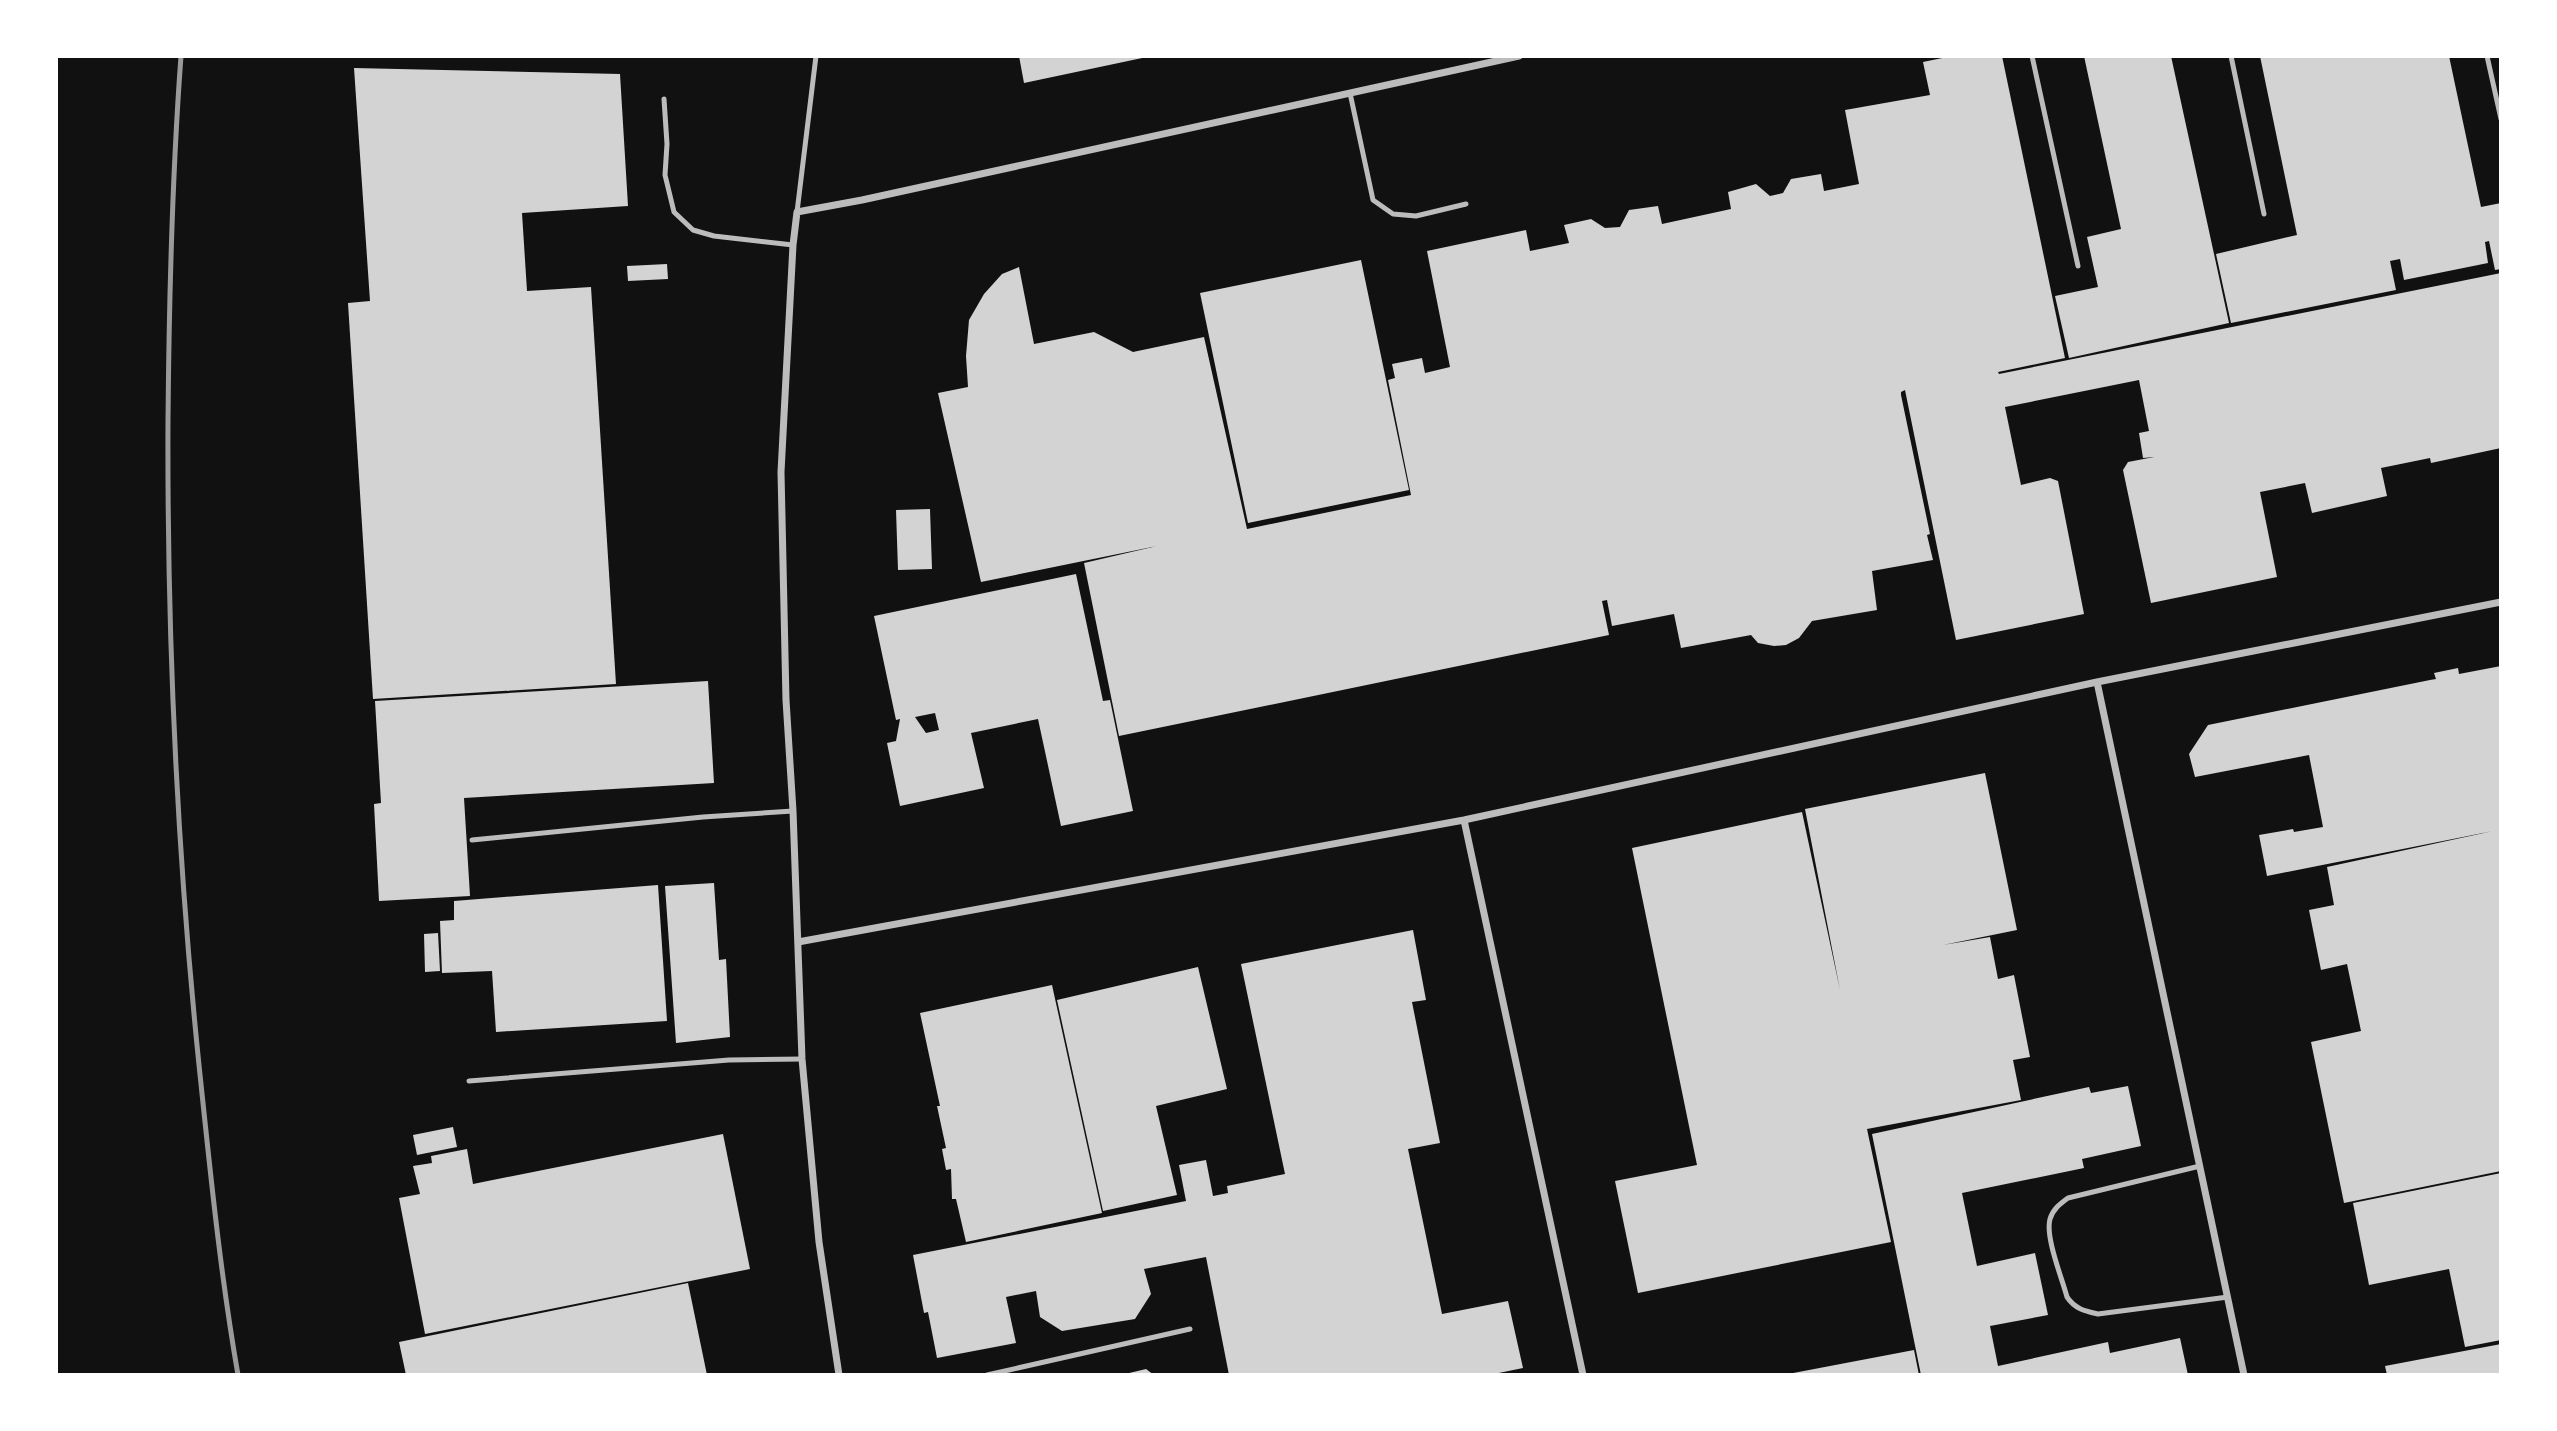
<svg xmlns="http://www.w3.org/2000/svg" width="2557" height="1431" font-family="'Golos Text',sans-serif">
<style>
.building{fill:#d3d3d3;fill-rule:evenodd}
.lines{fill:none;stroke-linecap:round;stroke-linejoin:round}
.service{stroke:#bcbcbc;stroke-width:5}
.minor{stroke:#bcbcbc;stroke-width:7}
.rail{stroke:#9a9a9a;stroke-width:5}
</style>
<rect width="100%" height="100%" fill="#111"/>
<path class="building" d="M 1019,56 L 1147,56 L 1147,57 L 1024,83 Z
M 1952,56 L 2002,56 L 2065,358 L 1998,372 L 1999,374 L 2501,273 L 2501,448 L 2431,463 L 2430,458 L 2381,468 L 2387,496 L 2312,513 L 2305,483 L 2260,492 L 2277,577 L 2151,603 L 2123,470 L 2128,462 L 2154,457 L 2143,458 L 2139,433 L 2149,431 L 2139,380 L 2005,407 L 2021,485 L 2050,478 L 2058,481 L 2084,614 L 1956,640 L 1905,390 L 1901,392 L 1901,395 L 1930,534 L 1927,535 L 1933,560 L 1872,571 L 1877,610 L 1812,621 L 1799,638 L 1786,645 L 1774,646 L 1758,643 L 1751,635 L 1681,648 L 1674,614 L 1612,626 L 1607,600 L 1602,601 L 1609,635 L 1119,736 L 1084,563 L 1157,546 L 981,582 L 938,393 L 968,387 L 966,356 L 969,320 L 984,294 L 1002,274 L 1019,267 L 1034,344 L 1094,332 L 1133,352 L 1204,337 L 1247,529 L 1411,495 L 1388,380 L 1395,378 L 1392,364 L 1422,358 L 1425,373 L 1450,367 L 1427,251 L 1526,230 L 1530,251 L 1569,243 L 1564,225 L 1591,219 L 1605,228 L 1620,227 L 1629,210 L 1658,206 L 1662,224 L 1731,209 L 1728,192 L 1756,184 L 1770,196 L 1783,193 L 1791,179 L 1821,174 L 1824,191 L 1859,184 L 1845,110 L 1930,95 L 1923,62 Z
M 2084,56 L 2171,56 L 2229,323 L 2069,358 L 2055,296 L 2098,287 L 2087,237 L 2121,229 Z
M 2260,56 L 2449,56 L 2481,207 L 2501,203 L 2501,269 L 2495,270 L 2489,241 L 2485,242 L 2488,263 L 2404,280 L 2400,259 L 2390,261 L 2396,290 L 2231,323 L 2216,254 L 2297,235 Z
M 354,68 L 620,74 L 628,206 L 522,213 L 527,291 L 591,287 L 616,684 L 373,699 L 348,303 L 370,301 Z
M 1361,260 L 1409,490 L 1248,523 L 1200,293 Z
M 667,264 L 668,279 L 628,281 L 627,266 Z
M 930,509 L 932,569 L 898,570 L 896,510 Z
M 1076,574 L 1103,701 L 1110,700 L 1133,811 L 1061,826 L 1038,719 L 971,733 L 984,788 L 900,806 L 887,743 L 896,741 L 900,719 L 896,720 L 874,616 ZM 935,713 L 939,730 L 926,733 L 915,717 Z
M 2501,666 L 2501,1171 L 2344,1203 L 2311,1042 L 2361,1031 L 2347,964 L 2321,970 L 2309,910 L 2334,905 L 2327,867 L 2493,831 L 2267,876 L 2259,835 L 2293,829 L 2294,832 L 2323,827 L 2309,755 L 2195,777 L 2189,754 L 2208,725 L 2430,680 L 2436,679 L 2434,673 L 2458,668 L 2459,674 Z
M 708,681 L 714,783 L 464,798 L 470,896 L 379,901 L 374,804 L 381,803 L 375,701 Z
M 1985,773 L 2017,930 L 1943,945 L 1990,937 L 1998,979 L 2014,975 L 2030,1057 L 2013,1060 L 2021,1100 L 1867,1129 L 1891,1242 L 1638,1293 L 1615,1181 L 1697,1165 L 1632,848 L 1802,812 L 1840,990 L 1805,809 Z
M 714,883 L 719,960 L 726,959 L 730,1037 L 676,1043 L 665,886 Z
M 658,885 L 667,1021 L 496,1032 L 492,971 L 442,973 L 440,921 L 454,920 L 454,901 Z
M 1413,930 L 1426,1000 L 1412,1002 L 1440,1143 L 1408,1149 L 1442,1314 L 1508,1301 L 1523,1368 L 1489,1375 L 1229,1375 L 1206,1257 L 1144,1269 L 1151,1294 L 1135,1319 L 1062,1331 L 1040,1317 L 1036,1291 L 1006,1297 L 1016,1343 L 937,1358 L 928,1312 L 924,1313 L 913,1255 L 1186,1201 L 1179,1165 L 1206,1160 L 1213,1196 L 1228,1193 L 1227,1186 L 1285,1174 L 1241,964 Z
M 438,933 L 440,971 L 425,972 L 424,934 Z
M 1198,967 L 1227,1089 L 1156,1106 L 1177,1195 L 1103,1211 L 1057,1000 Z
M 1052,985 L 1102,1213 L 966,1242 L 956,1199 L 952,1199 L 951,1169 L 946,1170 L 942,1149 L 946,1148 L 937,1106 L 940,1106 L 920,1013 Z
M 2128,1086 L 2141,1146 L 2082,1159 L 2084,1168 L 1962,1193 L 1977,1266 L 2035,1253 L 2048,1315 L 1990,1326 L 1998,1366 L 2108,1342 L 2110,1353 L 2180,1338 L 2188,1375 L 1921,1375 L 1872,1134 L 2089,1087 L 2091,1093 Z
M 453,1127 L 457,1147 L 417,1155 L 413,1135 Z
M 723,1134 L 750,1269 L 425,1334 L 399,1198 L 420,1194 L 413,1166 L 432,1163 L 431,1156 L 467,1149 L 473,1184 Z
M 2501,1173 L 2501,1340 L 2465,1347 L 2449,1269 L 2369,1285 L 2353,1203 Z
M 688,1283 L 707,1375 L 406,1375 L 399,1342 Z
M 2501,1344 L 2501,1375 L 2387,1375 L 2385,1366 Z
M 1914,1350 L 1919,1375 L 1788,1375 L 1788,1374 Z
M 1146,1369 L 1154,1375 L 1125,1375 L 1125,1374 Z"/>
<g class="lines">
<path class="service" d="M 2032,56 L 2078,266
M 2231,56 L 2264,214
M 2487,56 L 2501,119
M 1350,93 L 1373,200 L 1393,214 L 1416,216 L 1466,204
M 664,99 L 667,144 L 665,175 L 674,212 L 693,230 L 714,236 L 793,245
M 797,212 L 816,56
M 472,840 L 703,817 L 793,811
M 469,1081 L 729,1060 L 802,1059
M 2200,1166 L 2068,1198 C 2060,1204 2053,1209 2050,1219 C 2045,1237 2062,1278 2067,1297 C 2075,1309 2085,1311 2098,1314 L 2228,1297
M 987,1375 L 1190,1329"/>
<path class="minor" d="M 2097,682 L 2244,1375
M 1464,820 L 1583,1375
M 798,942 L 1464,820 L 2097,682 L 2501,602
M 839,1375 L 819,1242 L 802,1059 L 793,811 L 786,700 L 781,472 L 793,245 L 797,212 L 862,200 L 1519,56"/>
<path class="rail" d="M 181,56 C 172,177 169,300 168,421 C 167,636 177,851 199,1065 C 210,1169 220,1272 238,1375"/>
</g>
<rect width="2557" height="1431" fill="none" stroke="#ffffff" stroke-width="116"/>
</svg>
